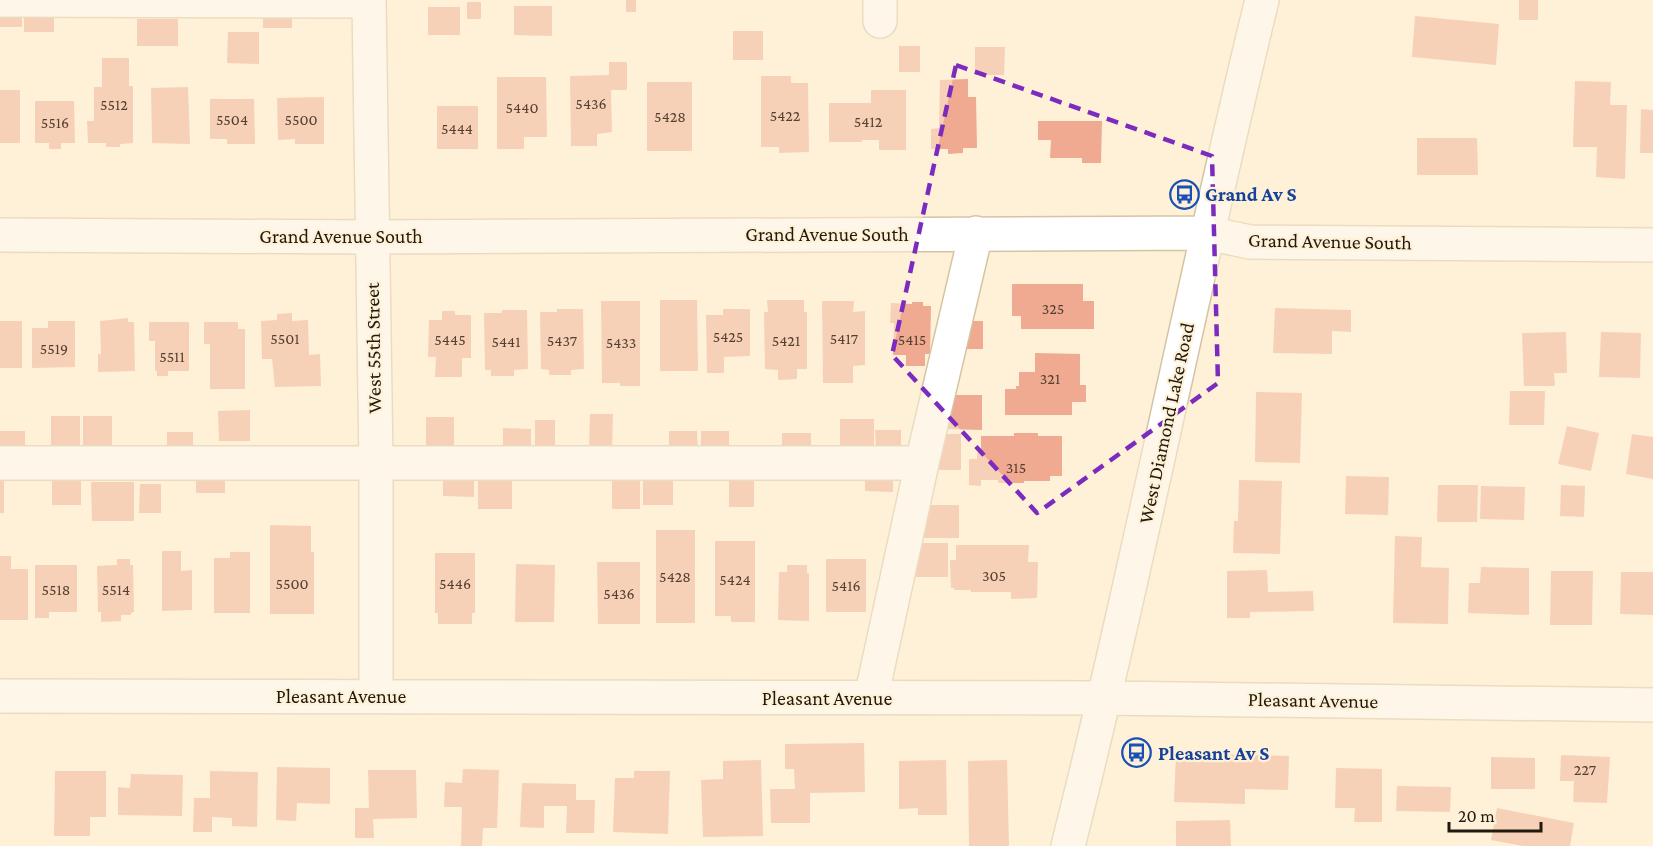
<svg xmlns="http://www.w3.org/2000/svg" width="1653" height="846" font-family="'Crimson Pro',serif">
<style>
.building{fill:#efaa91}
.lines{fill:none;stroke-linecap:round;stroke-linejoin:round}
.minor-casing{stroke:#d4c4a4;stroke-width:36}
.minor{stroke:#fff;stroke-width:33}
.marked{fill:none;stroke:#7b2cbf;stroke-width:4.5;stroke-dasharray:12 8;stroke-linejoin:round}
.labels{text-anchor:middle;dominant-baseline:central;stroke-width:4.5;stroke-linejoin:round;paint-order:stroke}
.number-label{font-size:16px;fill:#543f30}
.transit-label{font-size:20px;font-weight:bold;fill:#164399;stroke:#fef1d7;text-anchor:start}
.street-label{font-size:20px;fill:#211b0f;stroke:#fef1d7}
</style>
<rect width="100%" height="100%" fill="#fef1d7"/>
<path class="building" d="M 626,0 L 636,0 L 636,12 L 626,12 Z
M 1519,0 L 1538,0 L 1538,20 L 1519,20 Z
M 467,2 L 481,2 L 481,19 L 467,19 Z
M 514,6 L 552,6 L 552,36 L 514,35 Z
M 428,7 L 460,7 L 460,35 L 428,35 Z
M 24,8 L 54,8 L 54,32 L 24,32 Z
M 0,9 L 22,9 L 22,27 L 0,27 Z
M 263,10 L 292,10 L 292,28 L 263,28 Z
M 1415,16 L 1499,24 L 1496,65 L 1412,57 Z
M 137,19 L 178,19 L 178,46 L 137,46 Z
M 733,31 L 763,31 L 763,60 L 733,60 Z
M 228,32 L 259,32 L 259,64 L 227,63 Z
M 899,46 L 920,46 L 920,72 L 899,72 Z
M 975,47 L 1005,47 L 1004,75 L 975,75 Z
M 102,58 L 129,58 L 129,86 L 133,86 L 133,143 L 120,144 L 120,147 L 106,147 L 106,143 L 88,143 L 87,121 L 94,121 L 94,87 L 102,87 Z
M 609,62 L 627,62 L 627,90 L 611,90 L 612,132 L 597,134 L 597,146 L 571,146 L 570,76 L 609,75 Z
M 761,76 L 791,76 L 791,83 L 808,83 L 809,152 L 779,153 L 779,147 L 761,147 Z
M 497,77 L 546,77 L 547,137 L 524,137 L 524,149 L 497,149 Z
M 968,79 L 968,97 L 976,97 L 977,148 L 963,148 L 963,153 L 948,154 L 948,149 L 931,149 L 931,129 L 939,128 L 940,80 Z
M 1575,81 L 1611,82 L 1610,105 L 1627,105 L 1625,179 L 1596,177 L 1597,147 L 1573,147 Z
M 647,82 L 692,82 L 692,151 L 647,151 Z
M 188,87 L 190,144 L 152,143 L 151,88 Z
M 0,90 L 20,90 L 20,143 L 0,143 Z
M 871,90 L 906,90 L 906,150 L 879,150 L 879,140 L 862,140 L 862,142 L 829,142 L 829,103 L 871,103 Z
M 324,97 L 324,144 L 295,144 L 295,139 L 278,140 L 277,98 Z
M 210,99 L 254,99 L 255,144 L 227,144 L 227,139 L 210,139 Z
M 35,101 L 74,101 L 75,143 L 61,143 L 61,149 L 49,149 L 49,143 L 35,143 Z
M 437,106 L 478,106 L 478,149 L 437,149 Z
M 1641,109 L 1653,110 L 1653,153 L 1640,153 Z
M 1038,121 L 1102,121 L 1101,163 L 1082,163 L 1082,158 L 1050,158 L 1051,140 L 1038,140 Z
M 1417,138 L 1477,138 L 1478,175 L 1417,175 Z
M 1012,284 L 1083,284 L 1083,301 L 1094,301 L 1094,329 L 1021,329 L 1021,316 L 1012,316 Z
M 660,300 L 697,300 L 698,371 L 660,371 Z
M 767,300 L 804,300 L 804,312 L 807,312 L 807,369 L 797,369 L 797,379 L 778,380 L 778,370 L 765,369 L 764,312 L 768,312 Z
M 601,301 L 640,301 L 640,386 L 620,386 L 620,383 L 602,383 Z
M 822,301 L 854,301 L 853,312 L 865,311 L 865,365 L 853,366 L 853,383 L 823,383 Z
M 912,302 L 923,302 L 923,306 L 931,306 L 930,354 L 925,354 L 925,366 L 906,366 L 906,355 L 893,355 L 894,323 L 890,323 L 891,303 L 912,304 Z
M 1275,308 L 1351,310 L 1351,332 L 1332,331 L 1332,354 L 1273,353 Z
M 557,309 L 583,309 L 584,369 L 571,370 L 571,375 L 549,375 L 549,370 L 541,369 L 540,312 L 557,312 Z
M 723,309 L 750,309 L 750,356 L 724,357 L 724,373 L 707,373 L 706,315 L 723,315 Z
M 502,310 L 527,310 L 528,369 L 514,370 L 514,376 L 491,376 L 491,370 L 485,370 L 484,313 L 502,313 Z
M 442,311 L 455,311 L 455,315 L 471,315 L 471,358 L 462,358 L 462,377 L 435,377 L 436,357 L 428,357 L 429,320 L 442,320 Z
M 292,313 L 292,321 L 308,320 L 309,355 L 320,354 L 321,386 L 275,387 L 272,359 L 262,359 L 261,321 L 277,320 L 277,314 Z
M 128,318 L 128,322 L 134,322 L 135,371 L 98,372 L 98,354 L 101,354 L 100,321 Z
M 0,321 L 22,321 L 22,368 L 0,368 Z
M 48,321 L 75,321 L 75,367 L 32,368 L 32,328 L 48,328 Z
M 963,321 L 983,321 L 983,349 L 963,349 Z
M 149,322 L 189,322 L 189,371 L 168,371 L 168,376 L 157,376 L 157,371 L 155,371 L 155,341 L 149,341 Z
M 204,322 L 238,322 L 238,329 L 245,329 L 245,389 L 210,389 L 210,344 L 204,344 Z
M 1566,332 L 1567,373 L 1554,373 L 1555,386 L 1524,386 L 1522,333 Z
M 1601,332 L 1641,333 L 1640,378 L 1599,377 Z
M 1035,353 L 1080,354 L 1080,385 L 1086,385 L 1086,402 L 1072,402 L 1072,415 L 1005,415 L 1005,389 L 1016,389 L 1016,386 L 1019,386 L 1019,372 L 1035,372 Z
M 1510,391 L 1545,391 L 1544,425 L 1509,425 Z
M 1256,392 L 1302,393 L 1300,463 L 1255,462 Z
M 947,395 L 982,395 L 982,430 L 947,429 Z
M 250,410 L 250,441 L 219,441 L 218,411 Z
M 590,414 L 613,414 L 612,449 L 589,448 Z
M 51,416 L 80,416 L 80,451 L 51,450 Z
M 83,416 L 112,416 L 112,450 L 83,450 Z
M 426,417 L 454,417 L 454,451 L 426,451 Z
M 840,419 L 874,419 L 874,454 L 840,454 Z
M 535,420 L 555,420 L 555,449 L 535,449 Z
M 1567,426 L 1599,433 L 1591,471 L 1558,464 Z
M 503,428 L 531,429 L 531,449 L 503,449 Z
M 875,430 L 901,430 L 901,449 L 876,449 Z
M 0,431 L 25,431 L 25,451 L 0,451 Z
M 669,431 L 697,431 L 698,454 L 669,454 Z
M 701,431 L 729,431 L 729,454 L 701,455 Z
M 167,432 L 193,432 L 193,451 L 167,451 Z
M 782,433 L 811,433 L 811,451 L 782,451 Z
M 1014,433 L 1038,433 L 1038,436 L 1062,436 L 1062,476 L 1050,476 L 1050,481 L 1024,481 L 1024,483 L 998,483 L 998,480 L 981,480 L 981,486 L 969,485 L 969,459 L 977,459 L 977,453 L 981,453 L 981,436 L 1014,436 Z
M 937,434 L 961,434 L 961,470 L 936,470 Z
M 1632,434 L 1653,437 L 1653,479 L 1626,474 Z
M 52,472 L 81,472 L 81,505 L 52,505 Z
M 196,473 L 225,473 L 225,493 L 196,493 Z
M 612,473 L 640,474 L 640,509 L 612,509 Z
M 478,474 L 512,474 L 512,509 L 478,509 Z
M 729,474 L 754,474 L 754,507 L 729,507 Z
M 643,476 L 673,476 L 673,505 L 643,505 Z
M 865,476 L 893,476 L 893,492 L 865,491 Z
M 1346,476 L 1389,477 L 1388,515 L 1345,514 Z
M 443,477 L 474,477 L 474,497 L 443,496 Z
M 1239,480 L 1282,481 L 1280,554 L 1233,553 L 1234,521 L 1238,521 Z
M 0,481 L 4,481 L 4,513 L 0,513 Z
M 91,482 L 134,482 L 134,521 L 92,521 Z
M 140,484 L 161,484 L 161,513 L 139,513 Z
M 1438,485 L 1478,485 L 1477,522 L 1437,522 Z
M 1561,485 L 1585,486 L 1584,517 L 1560,516 Z
M 1481,486 L 1525,487 L 1524,520 L 1480,519 Z
M 923,505 L 959,505 L 959,538 L 923,538 Z
M 270,525 L 311,526 L 311,552 L 314,552 L 314,614 L 270,614 Z
M 656,530 L 695,530 L 695,623 L 656,623 Z
M 1395,536 L 1422,537 L 1421,567 L 1449,568 L 1448,624 L 1393,623 Z
M 715,541 L 755,541 L 755,622 L 731,622 L 731,616 L 715,616 Z
M 916,543 L 948,543 L 948,577 L 916,577 Z
M 956,545 L 1029,545 L 1028,562 L 1038,562 L 1037,598 L 1011,599 L 1011,592 L 971,592 L 971,590 L 954,590 L 954,588 L 951,588 L 950,560 L 956,560 Z
M 162,551 L 181,551 L 181,571 L 192,570 L 192,610 L 162,611 Z
M 230,552 L 250,552 L 250,613 L 214,613 L 214,558 L 230,558 Z
M 435,553 L 475,553 L 475,613 L 472,613 L 472,624 L 438,624 L 438,613 L 435,613 Z
M 0,556 L 11,556 L 11,569 L 28,569 L 28,620 L 0,620 Z
M 117,559 L 130,559 L 130,565 L 133,565 L 134,612 L 131,613 L 131,615 L 121,615 L 121,621 L 101,622 L 101,612 L 98,612 L 97,566 L 117,565 Z
M 826,559 L 866,559 L 866,612 L 826,612 Z
M 597,562 L 640,562 L 640,624 L 598,624 Z
M 516,564 L 555,565 L 554,622 L 515,622 Z
M 35,565 L 77,565 L 77,612 L 49,612 L 49,618 L 35,618 Z
M 787,565 L 807,565 L 807,573 L 809,573 L 809,621 L 778,620 L 779,572 L 787,572 Z
M 1481,567 L 1529,568 L 1529,615 L 1468,613 L 1469,583 L 1480,583 Z
M 1267,570 L 1268,592 L 1313,591 L 1314,611 L 1250,612 L 1250,618 L 1227,618 L 1227,571 Z
M 1551,571 L 1593,571 L 1592,625 L 1550,625 Z
M 1621,572 L 1653,572 L 1653,615 L 1620,614 Z
M 864,743 L 865,792 L 810,793 L 810,823 L 771,823 L 770,789 L 795,789 L 794,769 L 785,769 L 785,744 Z
M 1176,753 L 1289,756 L 1288,790 L 1245,789 L 1245,804 L 1174,802 Z
M 1561,755 L 1610,757 L 1607,803 L 1573,802 L 1574,781 L 1560,781 Z
M 1491,757 L 1535,758 L 1535,789 L 1491,789 Z
M 761,760 L 763,836 L 703,837 L 701,780 L 723,779 L 723,761 Z
M 946,760 L 947,815 L 918,815 L 918,808 L 899,809 L 899,761 Z
M 1007,760 L 1009,846 L 969,846 L 968,761 Z
M 277,767 L 330,768 L 330,804 L 297,803 L 296,821 L 276,820 Z
M 1336,768 L 1382,769 L 1382,822 L 1354,822 L 1355,808 L 1335,808 Z
M 463,769 L 499,770 L 497,828 L 483,828 L 482,846 L 461,846 L 462,807 L 444,807 L 445,782 L 462,783 Z
M 368,770 L 416,770 L 417,818 L 373,819 L 374,838 L 355,838 L 355,808 L 369,808 Z
M 55,771 L 106,771 L 106,817 L 90,817 L 90,836 L 54,836 Z
M 210,771 L 258,772 L 257,827 L 232,826 L 232,818 L 212,817 L 212,832 L 193,832 L 194,798 L 210,798 Z
M 634,771 L 670,771 L 668,834 L 613,832 L 615,778 L 634,778 Z
M 131,774 L 183,775 L 182,816 L 118,815 L 118,787 L 130,788 Z
M 522,783 L 576,784 L 576,800 L 595,800 L 594,833 L 566,833 L 567,806 L 544,806 L 544,828 L 520,827 Z
M 1397,786 L 1451,787 L 1450,812 L 1396,811 Z
M 1497,808 L 1574,823 L 1570,846 L 1523,846 L 1491,840 Z
M 1230,820 L 1231,846 L 1176,846 L 1176,821 Z"/>
<g class="lines">
<defs>
<path id="minor" d="M 0,0 L 369,1
M 369,0 L 376,464 L 376,696
M 880,0 L 880,21
M 0,235 L 371,237 L 1207,233 L 1250,242 L 1653,245
M 0,463 L 922,463
M 0,696 L 1105,698 L 1653,705
M 871,698 L 922,463 L 976,233
M 1068,846 C 1139,565 1193,281 1262,0"/>
</defs>
<use href="#minor" class="minor-casing"/>
<use href="#minor" class="minor"/>
</g>
<path d="M0 0H1653V846H0ZM 956,65 L 1212,156 L 1218,383 L 1037,513 L 892,355 Z" fill="#fef1d7" fill-opacity=".55" fill-rule="evenodd"/>
<path class="marked" d="M 956,65 L 1212,156 L 1218,383 L 1037,513 L 892,355 Z"/>
<defs>
<symbol id="bus-ring" viewBox="-11 -11 22 22"><circle r="9.5" fill="#fef1d7" stroke="#1a4fb4" stroke-width="1.5"/><path d="M-5-6H5V4H4V6H2V4H-2V6H-4V4H-5ZM-3.5-4V0h7V-4ZM-3.5 1.2v1.5H-2V1.2ZM2 1.2v1.5H3.5V1.2Z" fill="#1a4fb4"/></symbol>
</defs>
<g fill-rule="evenodd">
<use href="#bus-ring" x="1168" y="178" width="33" height="33"/>
<use href="#bus-ring" x="1120" y="736" width="33" height="33"/>
</g>
<g class="labels">
<g class="number-label">
<text x="591" y="103">5436</text>
<text x="114" y="104">5512</text>
<text x="522" y="107">5440</text>
<text x="785" y="115">5422</text>
<text x="670" y="116">5428</text>
<text x="232" y="119">5504</text>
<text x="301" y="119">5500</text>
<text x="868" y="121">5412</text>
<text x="55" y="122">5516</text>
<text x="457" y="128">5444</text>
<text x="1053" y="308">325</text>
<text x="728" y="336">5425</text>
<text x="285" y="338">5501</text>
<text x="844" y="338">5417</text>
<text x="450" y="339">5445</text>
<text x="912" y="339">5415</text>
<text x="562" y="340">5437</text>
<text x="786" y="340">5421</text>
<text x="506" y="341">5441</text>
<text x="621" y="342">5433</text>
<text x="54" y="348">5519</text>
<text x="172" y="356">5511</text>
<text x="1050" y="378">321</text>
<text x="1016" y="467">315</text>
<text x="994" y="575">305</text>
<text x="675" y="576">5428</text>
<text x="735" y="579">5424</text>
<text x="292" y="583">5500</text>
<text x="455" y="583">5446</text>
<text x="846" y="585">5416</text>
<text x="56" y="589">5518</text>
<text x="116" y="589">5514</text>
<text x="619" y="593">5436</text>
<text x="1585" y="769">227</text>
</g>
<g class="transit-label">
<text x="1205" y="194">Grand Av S</text>
<text x="1158" y="753">Pleasant Av S</text>
</g>
<g class="street-label">
<text x="827" y="234">Grand Avenue South</text>
<text x="341" y="236">Grand Avenue South</text>
<text transform="translate(1330 241) rotate(1)">Grand Avenue South</text>
<text transform="translate(373 348) rotate(-91)">West 55th Street</text>
<text transform="translate(1166 423) rotate(-78)">West Diamond Lake Road</text>
<text x="341" y="696">Pleasant Avenue</text>
<text x="827" y="698">Pleasant Avenue</text>
<text transform="translate(1313 700) rotate(1)">Pleasant Avenue</text>
</g>
</g>
<path d="M1449 822v9h92v-9" fill="none" stroke="#211b0f" stroke-width="3"/>
<text x="1458" y="822" font-size="18" fill="#211b0f" stroke="#fef1d7" stroke-width="4.5" paint-order="stroke">20 m</text>
</svg>
